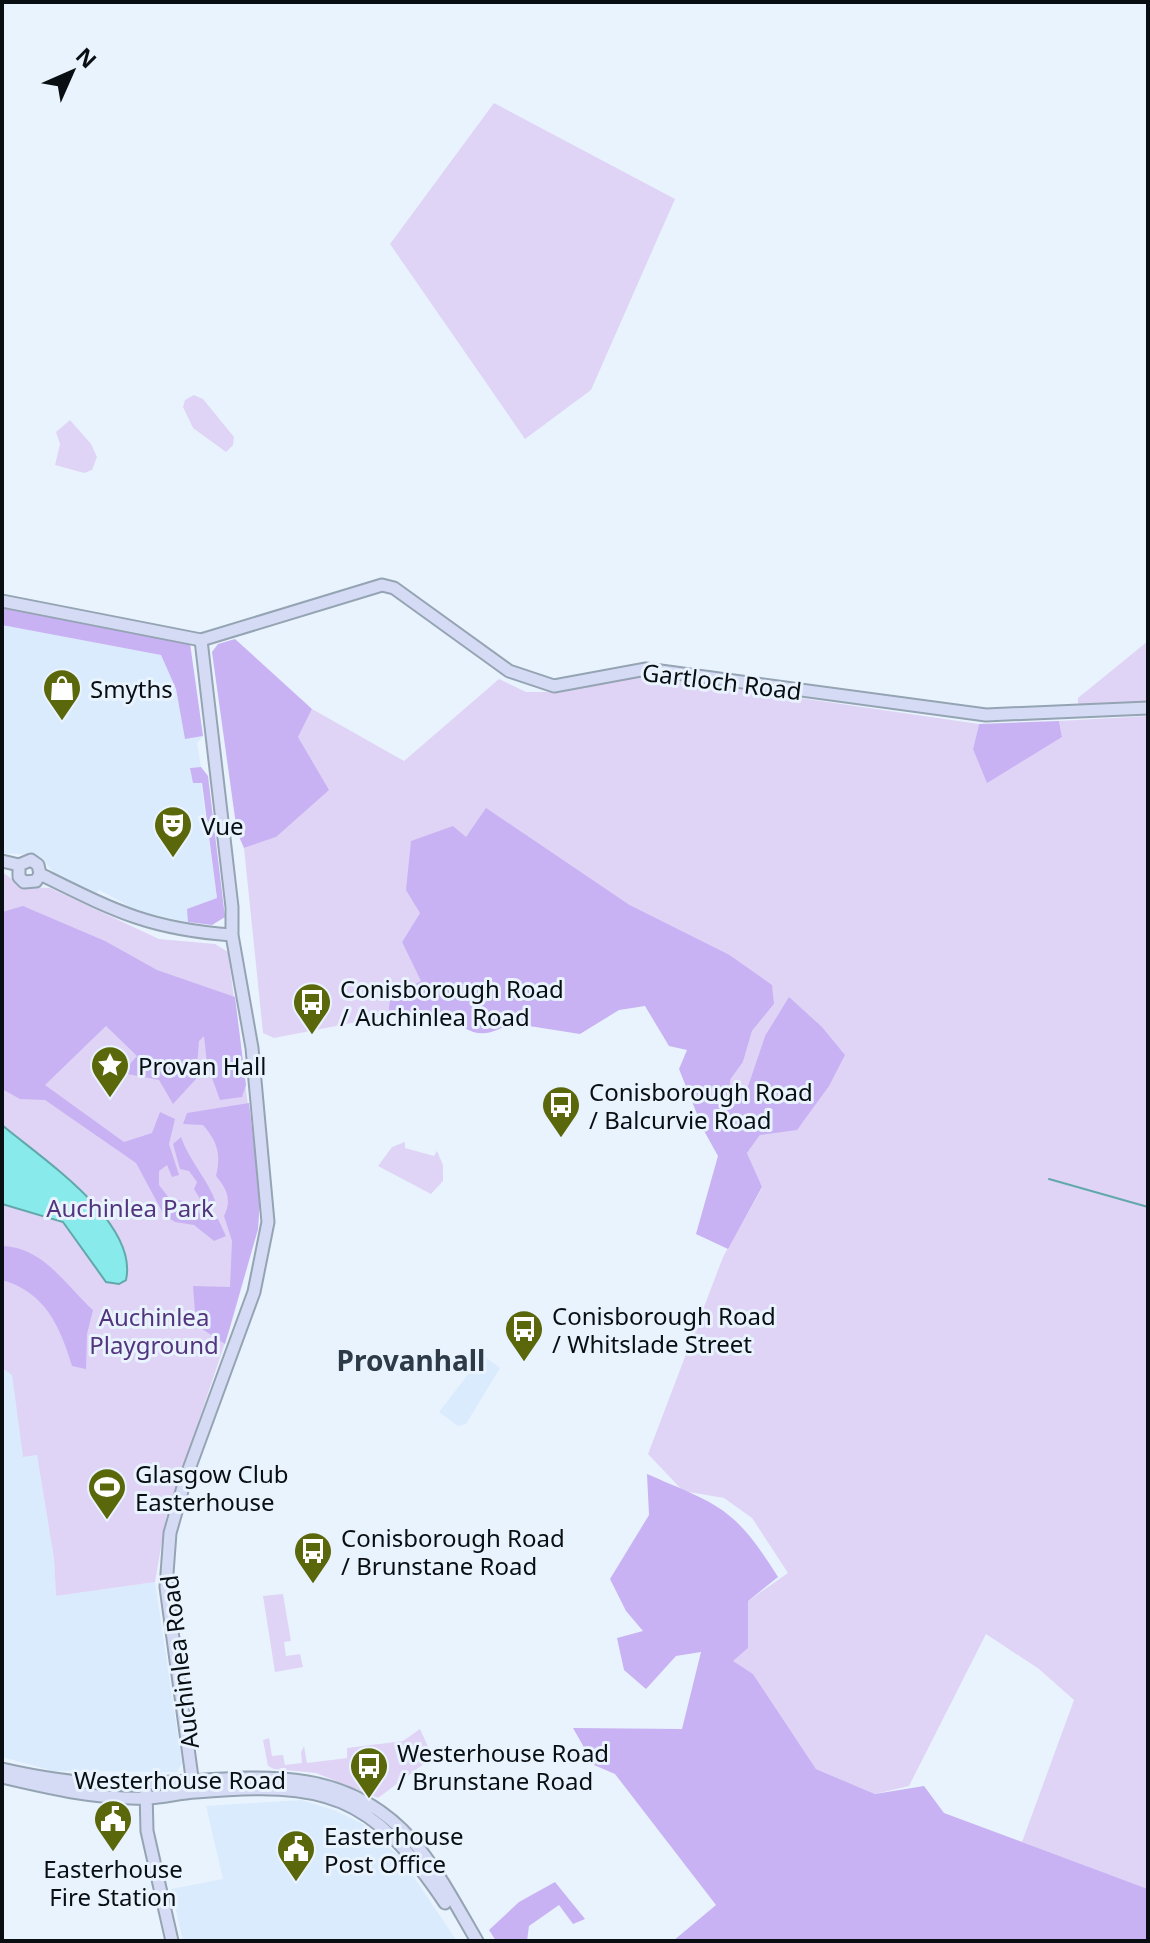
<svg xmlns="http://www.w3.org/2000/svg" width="1150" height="1943" font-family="'Noto Sans',sans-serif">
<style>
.built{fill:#daebfd}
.green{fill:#dfd4f6}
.forest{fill:#c8b2f3}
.water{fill:#88eaea;stroke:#62a8aa;stroke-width:2}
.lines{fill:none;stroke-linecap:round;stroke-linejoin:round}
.stream{stroke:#62a8aa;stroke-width:2}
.secondary-casing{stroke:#94a4b3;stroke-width:15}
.secondary{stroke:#d6dbf5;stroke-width:11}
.labels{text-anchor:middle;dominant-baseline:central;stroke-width:6;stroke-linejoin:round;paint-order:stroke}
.street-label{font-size:24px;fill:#090e13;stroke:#e9f3fd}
.poi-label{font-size:24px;fill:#090e13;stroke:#e9f3fd;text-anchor:start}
.park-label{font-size:24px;fill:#53347e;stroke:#e9f3fd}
.quarter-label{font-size:28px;font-weight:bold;fill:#2d3a47;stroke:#e9f3fd}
</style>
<rect width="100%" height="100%" fill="#e9f3fd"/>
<path class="built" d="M 2,625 L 161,655 L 176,689 L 185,738 L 203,736 L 197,743 L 201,767 L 191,768 L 201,783 L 217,898 L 188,909 L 188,922 L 138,911 L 99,890 L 95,894 L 53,872 L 43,859 L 33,855 L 2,853 Z
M 483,1355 L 500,1368 L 466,1424 L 458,1426 L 439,1412 Z
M 2,1368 L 12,1374 L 23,1456 L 37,1455 L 54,1559 L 56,1596 L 155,1582 L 182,1763 L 177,1772 L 53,1771 L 2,1757 Z
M 301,1800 L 334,1810 L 365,1825 L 401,1858 L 457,1941 L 183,1941 L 171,1889 L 223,1879 L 206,1806 Z"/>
<path class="green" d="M 494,103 L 675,199 L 591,390 L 525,439 L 390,244 Z
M 194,395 L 203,399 L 234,437 L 233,445 L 226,452 L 193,428 L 183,407 L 185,400 Z
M 70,420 L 91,444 L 97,457 L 92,470 L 84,473 L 55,465 L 60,444 L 56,432 Z
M 1148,641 L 1148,701 L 1078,707 L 1078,698 Z
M 641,675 L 979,724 L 973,749 L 1062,737 L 1059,721 L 1148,716 L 1148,1889 L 1022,1842 L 1074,1700 L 1039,1669 L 986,1634 L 909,1786 L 875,1794 L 816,1769 L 753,1674 L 732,1661 L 748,1648 L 748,1601 L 788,1573 L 752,1518 L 724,1498 L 683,1491 L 648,1454 L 723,1257 L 762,1188 L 747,1153 L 760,1135 L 765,1036 L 748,1086 L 730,1094 L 730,1080 L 743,1062 L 752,1031 L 774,1004 L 728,954 L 628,904 L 420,913 L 402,942 L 422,981 L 390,998 L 388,1016 L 274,1038 L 263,1033 L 244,848 L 276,837 L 298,736 L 312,709 L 404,761 L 499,679 L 526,692 L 555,692 Z
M 2,872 L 23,887 L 50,888 L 159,939 L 215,944 L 228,952 L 260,1197 L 258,1229 L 230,1328 L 166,1518 L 155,1582 L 56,1596 L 54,1559 L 37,1455 L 23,1457 L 12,1375 L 2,1368 Z
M 405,1142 L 405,1148 L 434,1156 L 437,1151 L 443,1165 L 443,1181 L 431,1194 L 378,1166 L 392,1147 Z
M 283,1594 L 291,1641 L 284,1642 L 286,1656 L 300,1654 L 303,1667 L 275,1672 L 263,1596 Z
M 420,1729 L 431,1753 L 429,1760 L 378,1798 L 316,1773 L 274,1769 L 268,1766 L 263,1740 L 269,1738 L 272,1756 L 283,1755 L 285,1765 L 302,1763 L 301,1752 L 304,1746 L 307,1763 L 347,1758 L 347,1748 L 403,1741 Z"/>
<path class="forest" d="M 2,606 L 190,643 L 203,736 L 185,739 L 176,689 L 161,655 L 2,625 Z
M 235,639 L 312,709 L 298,737 L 329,790 L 276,837 L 244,848 L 237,832 L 212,652 L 218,644 Z
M 1059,721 L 1062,737 L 987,783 L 973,749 L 979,724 Z
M 201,767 L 208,776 L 225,917 L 212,925 L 188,922 L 187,909 L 217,898 L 202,783 L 193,783 L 190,768 Z
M 486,808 L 628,904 L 728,954 L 772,985 L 774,1004 L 752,1031 L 743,1062 L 730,1080 L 730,1094 L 748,1086 L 765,1036 L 789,997 L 822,1027 L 845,1055 L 829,1086 L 797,1130 L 760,1135 L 747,1153 L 762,1187 L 728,1249 L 696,1234 L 718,1156 L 703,1129 L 679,1069 L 687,1050 L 669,1046 L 645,1006 L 619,1010 L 580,1034 L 510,1023 C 477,1044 467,1029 438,1011 L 413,1021 L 388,1016 L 390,998 L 421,981 L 402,942 L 420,913 L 406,890 L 411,841 L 453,826 L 466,837 Z
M 23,906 L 105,941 L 157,970 L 235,997 L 246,1085 L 242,1097 L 220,1100 L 207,1064 L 204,1036 L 199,1041 L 196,1079 L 173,1104 L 159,1080 L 122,1073 L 137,1056 L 106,1026 L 45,1085 L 124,1142 L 152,1133 L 160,1112 L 175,1119 L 169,1144 L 179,1175 L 172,1177 L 167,1165 L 159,1171 L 159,1185 L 169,1198 L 192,1203 L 203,1218 L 218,1219 L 226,1236 L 214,1241 L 194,1225 L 175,1222 L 164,1215 L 136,1163 L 45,1100 L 20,1099 L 2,1089 L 2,912 Z
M 249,1103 L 260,1197 L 258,1229 L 225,1344 L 196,1325 L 193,1286 L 230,1287 L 232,1241 L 224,1216 C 232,1200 227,1189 216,1176 C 221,1155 218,1142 203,1125 L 183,1124 L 187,1113 Z
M 181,1137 C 189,1161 208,1179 216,1203 L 213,1206 L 205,1207 L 194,1189 L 197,1182 L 189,1171 L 180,1169 L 173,1144 Z
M 2,1246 C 44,1247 66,1286 93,1310 L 87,1334 L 86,1369 L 72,1366 C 60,1326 45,1292 2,1280 Z
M 647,1474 C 721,1506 734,1507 778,1577 L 748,1601 L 748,1648 L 733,1661 L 753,1674 L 816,1769 L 875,1794 L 924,1786 L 944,1813 L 1148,1889 L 1148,1941 L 673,1941 L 716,1905 L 615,1774 L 594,1765 L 573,1728 L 682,1729 L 701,1652 L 676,1656 L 646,1689 L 624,1670 L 617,1638 L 643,1631 L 626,1611 L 610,1579 L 649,1515 Z
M 555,1882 L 585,1919 L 573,1924 L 559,1905 L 529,1926 L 527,1941 L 496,1941 L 489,1930 L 519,1902 Z"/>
<path class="water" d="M 2,1125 C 41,1158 139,1222 126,1280 L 119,1284 L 106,1282 L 63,1222 L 2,1204 Z"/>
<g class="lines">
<path class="stream" d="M 1049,1179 L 1148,1207"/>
<defs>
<path id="secondary" d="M 2,601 L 201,640 L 382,585 L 394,588 L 509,671 L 554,686 L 646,669 L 986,715 L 1148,708
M 2,861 L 19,865
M 19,865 L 19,877 L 24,882 L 36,881 L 40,874
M 19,865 L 31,860 L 38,865 L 40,874
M 40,874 C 113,910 148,929 232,935
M 2,1769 C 37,1777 75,1783 111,1784 C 216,1787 329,1747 411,1839 C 437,1868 457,1907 477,1941
M 2,1777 C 49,1788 99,1800 148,1798 C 164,1797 180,1793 196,1792 C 326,1781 371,1793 445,1903
M 146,1792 L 147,1831 L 172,1941
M 194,1792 L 166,1587 L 170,1533 L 185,1480 L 254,1292 L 268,1222 L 252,1048 L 232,935 L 232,907 L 201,640"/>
</defs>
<use href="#secondary" class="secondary-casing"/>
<use href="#secondary" class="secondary"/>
</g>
<defs>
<symbol id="shop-pin" viewBox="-11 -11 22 30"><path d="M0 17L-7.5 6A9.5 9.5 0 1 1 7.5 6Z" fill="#5b670b" stroke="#e9f3fd"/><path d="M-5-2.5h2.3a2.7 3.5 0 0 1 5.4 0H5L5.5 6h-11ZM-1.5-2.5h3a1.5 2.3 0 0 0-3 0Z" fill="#fff"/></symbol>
<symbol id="theatre-pin" viewBox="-11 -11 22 30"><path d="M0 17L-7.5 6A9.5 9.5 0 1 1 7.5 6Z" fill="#5b670b" stroke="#e9f3fd"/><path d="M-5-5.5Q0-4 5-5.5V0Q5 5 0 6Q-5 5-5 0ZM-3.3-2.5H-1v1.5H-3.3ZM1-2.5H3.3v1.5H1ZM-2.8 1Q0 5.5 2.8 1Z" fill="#fff"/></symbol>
<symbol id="bus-pin" viewBox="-11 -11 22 30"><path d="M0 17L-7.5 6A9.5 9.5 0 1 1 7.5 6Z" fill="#5b670b" stroke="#e9f3fd"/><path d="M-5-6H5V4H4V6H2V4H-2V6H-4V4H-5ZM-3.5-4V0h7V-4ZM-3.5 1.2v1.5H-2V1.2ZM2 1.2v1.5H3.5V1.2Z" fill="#fff"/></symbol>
<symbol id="sight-pin" viewBox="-11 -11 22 30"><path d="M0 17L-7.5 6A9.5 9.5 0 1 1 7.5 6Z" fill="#5b670b" stroke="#e9f3fd"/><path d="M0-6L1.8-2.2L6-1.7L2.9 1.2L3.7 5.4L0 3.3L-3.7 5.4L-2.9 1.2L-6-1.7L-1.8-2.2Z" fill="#fff"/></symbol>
<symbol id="stadium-pin" viewBox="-11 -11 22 30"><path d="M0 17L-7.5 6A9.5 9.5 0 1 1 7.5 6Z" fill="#5b670b" stroke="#e9f3fd"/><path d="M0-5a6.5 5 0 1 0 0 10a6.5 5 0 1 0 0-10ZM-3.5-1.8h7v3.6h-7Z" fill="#fff"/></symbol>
<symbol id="civic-pin" viewBox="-11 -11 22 30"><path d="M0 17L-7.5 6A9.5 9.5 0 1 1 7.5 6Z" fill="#5b670b" stroke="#e9f3fd"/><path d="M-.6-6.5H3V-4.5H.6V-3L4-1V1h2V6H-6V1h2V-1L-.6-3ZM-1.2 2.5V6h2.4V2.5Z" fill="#fff"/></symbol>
</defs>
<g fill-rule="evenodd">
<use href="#shop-pin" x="40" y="666" width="44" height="60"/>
<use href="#theatre-pin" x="151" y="803" width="44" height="60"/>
<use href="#bus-pin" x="290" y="980" width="44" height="60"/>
<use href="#sight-pin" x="88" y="1043" width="44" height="60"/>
<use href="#bus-pin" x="539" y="1083" width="44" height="60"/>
<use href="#bus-pin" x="502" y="1307" width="44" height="60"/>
<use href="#stadium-pin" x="85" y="1465" width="44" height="60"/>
<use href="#bus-pin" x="291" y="1529" width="44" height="60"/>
<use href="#bus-pin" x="347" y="1744" width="44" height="60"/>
<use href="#civic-pin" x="91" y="1797" width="44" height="60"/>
<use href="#civic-pin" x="274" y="1827" width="44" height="60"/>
</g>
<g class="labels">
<g class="street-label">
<text transform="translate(722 681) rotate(7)">Gartloch Road</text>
<text transform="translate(179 1662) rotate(-97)">Auchinlea Road</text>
<text x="180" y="1779">Westerhouse Road</text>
</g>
<g class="poi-label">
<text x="90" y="688">Smyths</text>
<text x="201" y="825">Vue</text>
<text x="340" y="988">Conisborough Road<tspan x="340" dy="28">/ Auchinlea Road</tspan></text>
<text x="138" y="1065">Provan Hall</text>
<text x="589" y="1091">Conisborough Road<tspan x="589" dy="28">/ Balcurvie Road</tspan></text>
<text x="552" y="1315">Conisborough Road<tspan x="552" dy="28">/ Whitslade Street</tspan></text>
<text x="135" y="1473">Glasgow Club<tspan x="135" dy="28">Easterhouse</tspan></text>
<text x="341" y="1537">Conisborough Road<tspan x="341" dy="28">/ Brunstane Road</tspan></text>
<text x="397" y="1752">Westerhouse Road<tspan x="397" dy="28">/ Brunstane Road</tspan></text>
<text x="324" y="1835">Easterhouse<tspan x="324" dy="28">Post Office</tspan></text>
<text x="113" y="1868" text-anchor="middle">Easterhouse<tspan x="113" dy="28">Fire Station</tspan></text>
</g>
<g class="park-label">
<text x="130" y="1207">Auchinlea Park</text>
<text x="154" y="1316">Auchinlea<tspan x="154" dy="28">Playground</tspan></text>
</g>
<g class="quarter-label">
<text x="411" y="1360">Provanhall</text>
</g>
</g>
<rect width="1150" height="1943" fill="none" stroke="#090e13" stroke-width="8"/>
<g transform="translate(72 72) rotate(45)" stroke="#e9f3fd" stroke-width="6" paint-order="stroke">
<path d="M0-6L14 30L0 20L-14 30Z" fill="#090e13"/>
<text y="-12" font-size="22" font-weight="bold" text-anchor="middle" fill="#090e13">N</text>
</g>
</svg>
